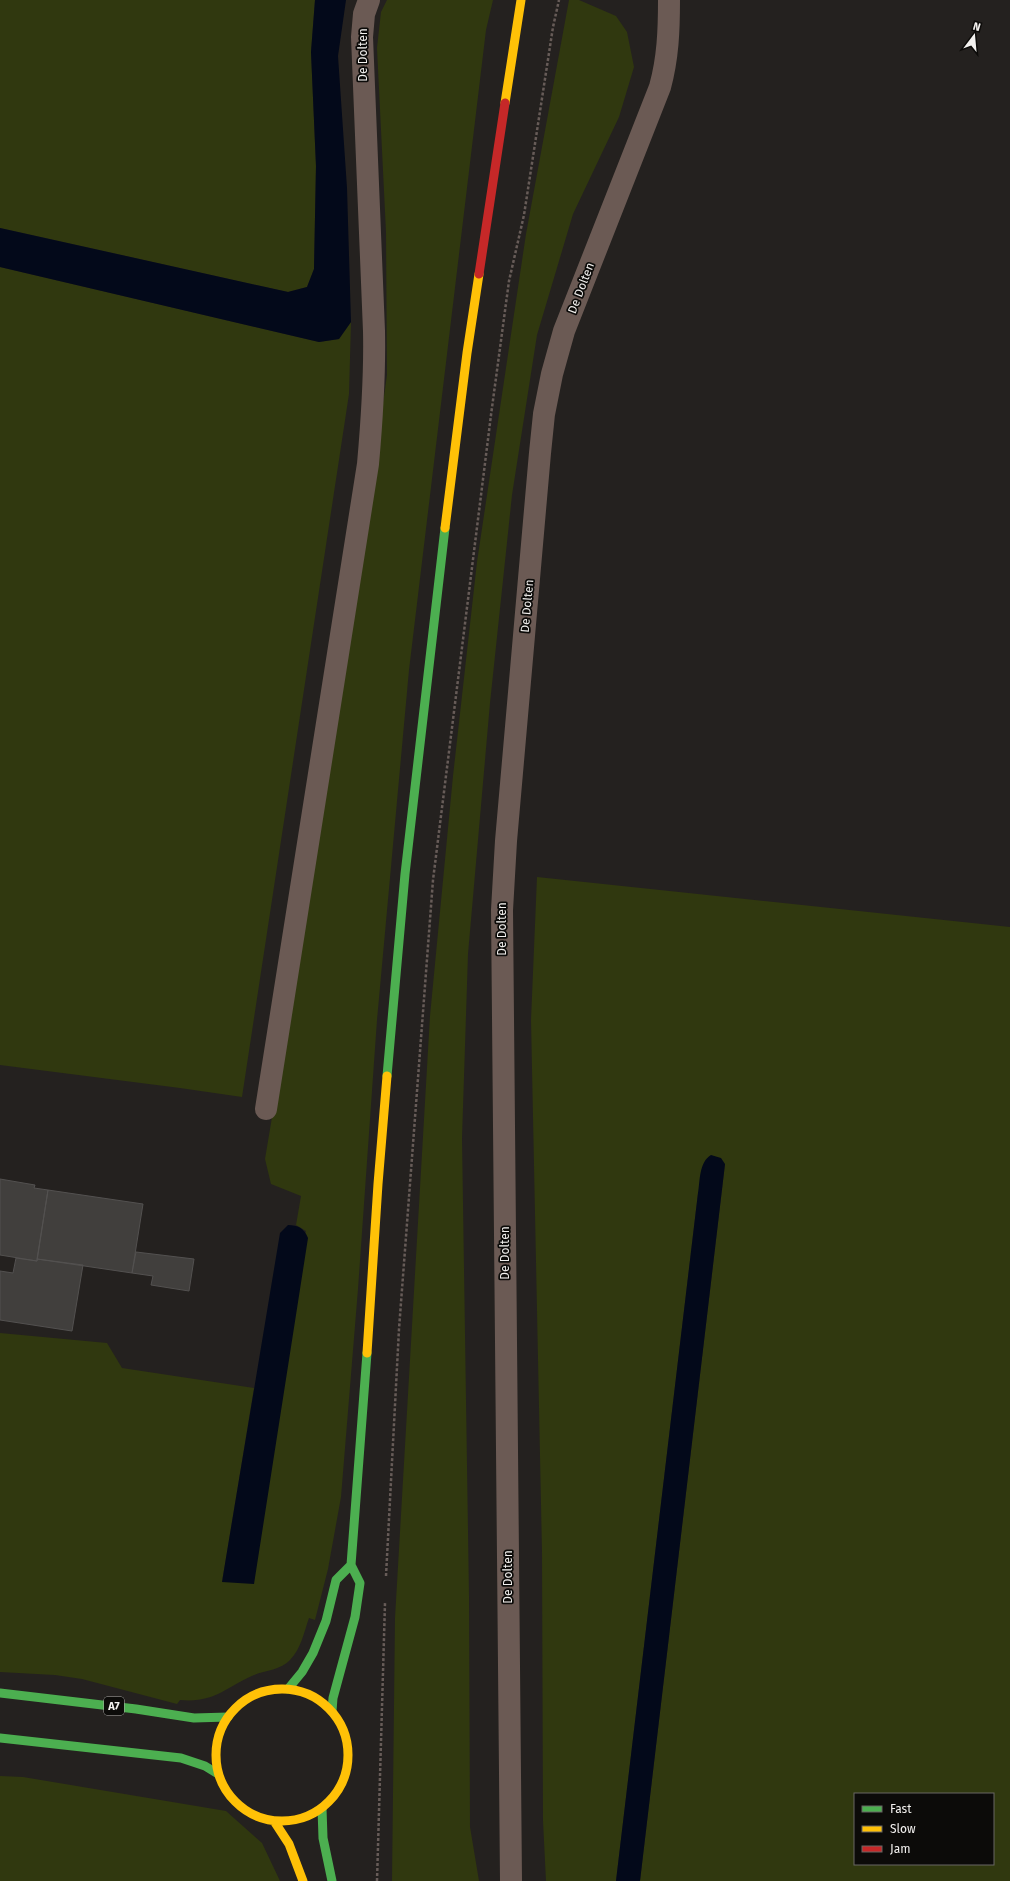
<svg xmlns="http://www.w3.org/2000/svg" width="1010" height="1881" font-family="'Fira Sans',sans-serif">
<style>
.green{fill:#30380f;fill-rule:evenodd}
.water{fill:#03091a}
.building{fill:#413f3d;stroke:#535150}
.lines{fill:none;stroke-linecap:round;stroke-linejoin:round}
.path{stroke:#675c58;stroke-width:2.5;stroke-dasharray:3 2;stroke-linecap:butt}
.street{stroke:#6b5a54;stroke-width:22}
.fast{stroke:#4caf50;stroke-width:9}
.slow{stroke:#ffc107;stroke-width:9}
.jam{stroke:#c62828;stroke-width:9}
.labels{text-anchor:middle;dominant-baseline:central;stroke-width:3.5;stroke-linejoin:round;paint-order:stroke}
.shield{fill:#0c0b09;stroke:#aeacaa;stroke-width:1}
.shield-label{font-size:11px;font-weight:bold;fill:#f3f1ef}
.street-label{font-size:12px;fill:#f3f1ef;stroke:#0c0b09}
</style>
<rect width="100%" height="100%" fill="#24211f"/>
<path class="green" d="M 0,0 L 315,0 L 311,52 L 316,166 L 314,269 L 307,287 L 288,292 L 0,228 Z
M 387,0 L 493,0 L 486,30 L 409,670 L 377,1020 L 358,1289 L 341,1497 L 328,1569 L 315,1620 L 309,1618 C 304,1632 301,1649 290,1660 C 281,1670 266,1670 254,1675 C 224,1688 215,1703 180,1700 L 177,1704 L 82,1679 L 55,1675 L 0,1672 L 0,1333 L 107,1343 L 122,1368 L 254,1388 L 222,1582 L 306,1231 L 296,1225 L 301,1196 L 271,1184 L 265,1159 L 302,938 L 365,531 L 387,375 L 386,232 L 377,48 L 381,12 Z
M 569,0 L 579,0 L 616,16 L 627,32 L 634,67 L 619,117 L 573,214 L 537,335 L 512,495 L 490,703 L 468,954 L 462,1138 L 469,1596 L 470,1827 L 479,1881 L 392,1881 L 395,1618 L 430,1016 L 453,776 L 477,562 L 526,234 Z
M 0,267 L 319,342 L 339,339 L 351,322 L 349,394 L 242,1097 L 180,1088 L 0,1065 Z
M 537,877 L 1010,927 L 1010,1881 L 640,1881 L 725,1164 L 698,1193 L 616,1881 L 546,1881 L 543,1821 L 542,1552 L 531,1020 ZM 855,1794 L 993,1794 L 993,1864 L 855,1864 Z
M 0,1776 L 23,1777 L 226,1811 L 262,1843 L 280,1881 L 0,1881 Z"/>
<path class="water" d="M 315,0 L 346,0 L 338,56 L 347,188 L 351,322 L 339,339 L 319,342 L 0,267 L 0,228 L 288,292 L 307,287 L 314,269 L 316,166 L 311,52 Z
M 711,1155 L 721,1158 L 725,1164 L 640,1881 L 616,1881 L 698,1193 C 700,1181 699,1162 711,1155 Z
M 288,1225 C 298,1225 304,1228 308,1238 L 254,1584 L 222,1582 L 280,1233 Z"/>
<path class="building" d="M 0,1179 L 35,1185 L 34,1188 L 48,1190 L 37,1261 L 0,1255 Z
M 48,1190 L 143,1204 L 132,1273 L 37,1259 Z
M 136,1252 L 194,1259 L 189,1291 L 151,1285 L 153,1276 L 132,1273 Z
M 16,1258 L 37,1261 L 37,1259 L 83,1265 L 72,1331 L 0,1320 L 0,1271 L 13,1273 Z"/>
<g class="lines">
<path class="path" d="M 386,1576 L 399,1329 L 433,880 L 491,415 L 509,281 L 524,215 L 553,27 L 559,0
M 377,1881 L 385,1603"/>
<path class="street" d="M 266,1109 L 368,464 C 372,419 375,376 374,331 L 362,37 L 364,14 L 369,0
M 511,1881 L 502,910 L 506,841 L 540,453 L 544,414 L 552,374 L 564,331 L 660,87 C 668,58 669,30 669,0"/>
<path class="fast" d="M 387,1076 L 405,874 L 445,528
M 288,1689 L 302,1672 L 313,1653 L 326,1621 L 336,1580 L 351,1565
M 0,1693 L 136,1709 L 194,1718 L 228,1717
M 332,1711 L 333,1698 L 355,1617 L 360,1583 L 351,1565 L 367,1353
M 0,1738 L 181,1758 L 205,1766 L 218,1774
M 322,1808 L 323,1838 L 332,1881"/>
<path class="slow" d="M 505,103 L 521,0
M 445,528 L 467,353 L 479,274
M 367,1353 L 378,1184 L 387,1076
M216 1755a66 66 0 1 1 132 0a66 66 0 1 1-132 0Z
M 274,1821 L 289,1844 L 303,1881"/>
<path class="jam" d="M 479,274 L 505,103"/>
</g>
<g class="labels">
<rect class="shield" x="104" y="1697" width="20" height="18" rx="3"/>
<g class="shield-label">
<text x="114" y="1706">A7</text>
</g>
<g class="street-label">
<text transform="translate(363 55) rotate(-90)">De Dolten</text>
<text transform="translate(581 288) rotate(-69)">De Dolten</text>
<text transform="translate(527 606) rotate(-85)">De Dolten</text>
<text transform="translate(502 929) rotate(-90)">De Dolten</text>
<text transform="translate(505 1253) rotate(-90)">De Dolten</text>
<text transform="translate(508 1577) rotate(-90)">De Dolten</text>
</g>
</g>
<rect x="854" y="1793" width="140" height="72" fill="#0c0b09" stroke="#686765"/>
<rect x="862" y="1806" width="20" height="6" fill="#4caf50" stroke="#686765"/>
<text x="890" y="1813" font-size="12" fill="#f3f1ef">Fast</text>
<rect x="862" y="1826" width="20" height="6" fill="#ffc107" stroke="#686765"/>
<text x="890" y="1833" font-size="12" fill="#f3f1ef">Slow</text>
<rect x="862" y="1846" width="20" height="6" fill="#c62828" stroke="#686765"/>
<text x="890" y="1853" font-size="12" fill="#f3f1ef">Jam</text>
<g transform="translate(974 36) rotate(16)" stroke="#0c0b09" stroke-width="3" paint-order="stroke">
<path d="M0-3L7 15L0 10L-7 15Z" fill="#f3f1ef"/>
<text y="-6" font-size="11" font-weight="bold" text-anchor="middle" fill="#f3f1ef">N</text>
</g>
</svg>
